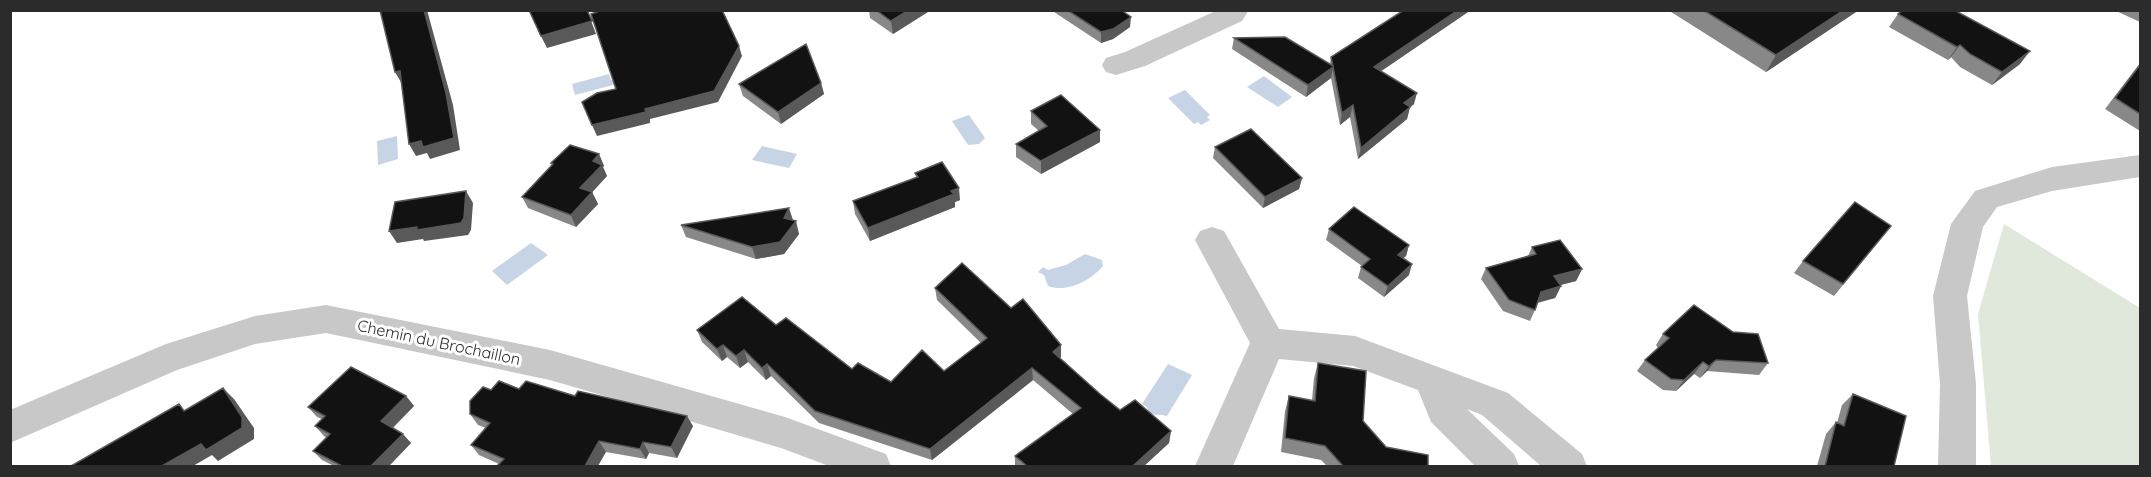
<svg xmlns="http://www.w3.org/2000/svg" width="2151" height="477" font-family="Quicksand,sans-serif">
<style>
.green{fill:#dfe8da}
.water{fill:#c7d4e6}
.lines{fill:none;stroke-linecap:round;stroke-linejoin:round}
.street{fill:#c8c8c8;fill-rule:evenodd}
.wall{fill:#888}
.shaded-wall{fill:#595959}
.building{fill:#121212;stroke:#595959;stroke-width:1.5}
.labels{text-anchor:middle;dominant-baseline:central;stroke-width:6;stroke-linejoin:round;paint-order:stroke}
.street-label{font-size:16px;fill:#2b2b2b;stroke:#fff}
</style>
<rect width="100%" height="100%" fill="#fff"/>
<path class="green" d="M 2004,224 L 2140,308 L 2140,466 L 1991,466 L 1978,314 Z"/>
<path class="water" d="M 609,74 L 611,80 L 615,79 L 617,84 L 575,95 L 572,84 Z
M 1264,76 L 1292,97 L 1278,107 L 1247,87 Z
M 1185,90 L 1210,115 L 1207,117 L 1210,120 L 1201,125 L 1198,122 L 1194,124 L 1168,98 Z
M 969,115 L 985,138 L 979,144 L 968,145 L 952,121 Z
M 397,136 L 398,159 L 378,165 L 377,141 Z
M 762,146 L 797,154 L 789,168 L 752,160 Z
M 531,243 L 548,255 L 507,285 L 492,271 Z
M 1085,254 L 1102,260 L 1103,266 C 1090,281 1067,293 1048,286 L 1044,275 L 1038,272 L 1043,267 L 1048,270 L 1066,265 Z
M 1168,364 L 1192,375 L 1167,416 C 1161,414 1156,416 1149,413 L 1147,407 L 1142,404 Z"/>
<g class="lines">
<path class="street" d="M 1218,10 L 1249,10 L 1242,21 L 1145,66 L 1116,75 L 1106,72 L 1102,65 L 1106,58 L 1125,52 Z
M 2140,155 L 2140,177 L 2052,191 L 1997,207 L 1983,227 L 1967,296 L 1976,384 L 1976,466 L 1938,466 L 1940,384 L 1933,296 L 1951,224 L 1975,191 L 2052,167 Z
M 1212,227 L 1224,231 L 1279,329 L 1355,336 L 1508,393 L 1582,454 L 1587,466 L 1541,466 L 1482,415 L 1467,409 L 1514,454 L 1519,466 L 1475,466 L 1431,422 L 1418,390 L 1353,366 L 1279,359 L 1233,466 L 1195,466 L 1250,343 L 1195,240 L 1200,231 Z
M 326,305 L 550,350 L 785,417 L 886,454 L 891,466 L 829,466 L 781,448 L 550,380 L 326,333 L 255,344 L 177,370 L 10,443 L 10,410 L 166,344 L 255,316 Z"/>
</g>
<path class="wall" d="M 869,10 L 931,10 L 893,34 L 870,18 Z
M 1051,10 L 1121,10 L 1130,27 L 1113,39 L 1101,43 Z
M 1404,10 L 1471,10 L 1381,71 L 1414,104 L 1410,107 L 1407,119 L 1358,159 L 1350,117 L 1340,125 L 1331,78 L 1306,97 L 1232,49 L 1234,38 L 1330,64 L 1331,57 Z
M 1668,10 L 1859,10 L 1766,72 Z
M 2114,10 L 2140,10 L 2140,22 Z
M 1898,14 L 2020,64 L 1992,85 L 1960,67 L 1951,57 L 1948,60 L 1889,27 Z
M 2140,63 L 2140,131 L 2105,109 Z
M 821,83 L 824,94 L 781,124 L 743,96 L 739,84 Z
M 1031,111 L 1100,142 L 1041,174 L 1016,157 L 1016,144 L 1039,131 L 1031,124 Z
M 1215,147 L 1302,178 L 1299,189 L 1263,208 L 1213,158 Z
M 599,154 L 604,166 L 603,167 L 607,176 L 592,192 L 598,204 L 576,227 L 528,208 L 522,197 L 552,165 L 551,163 Z
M 915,173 L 960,200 L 955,202 L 955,207 L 870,241 L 855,214 L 853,201 L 916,177 Z
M 793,220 L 799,234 L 784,254 L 756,259 L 686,237 L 681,225 Z
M 1891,226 L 1834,296 L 1794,273 L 1803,261 Z
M 1329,229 L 1409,245 L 1406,256 L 1403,258 L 1409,275 L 1384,297 L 1358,278 L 1361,267 L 1362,266 L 1326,240 Z
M 1532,247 L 1582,269 L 1576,281 L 1560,285 L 1561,286 L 1555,298 L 1538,303 L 1530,321 L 1503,311 L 1481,279 L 1486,268 L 1528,256 Z
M 935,288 L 1011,308 L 1061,345 L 1061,357 L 1060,358 L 1100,394 L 1120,410 L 1171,431 L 1169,443 L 1144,466 L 1015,466 L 1015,456 L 1073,414 L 1033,380 L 932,460 L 819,423 L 771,376 L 766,380 L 748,362 L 740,368 L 727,357 L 722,361 L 702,342 L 697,330 L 776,325 L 852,369 L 891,382 L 944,371 L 981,343 L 937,300 Z
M 1663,334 L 1768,363 L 1759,375 L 1707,371 L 1700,378 L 1694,374 L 1676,391 L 1663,390 L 1637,371 L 1645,360 L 1658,348 L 1656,345 Z
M 1318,363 L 1363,421 L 1386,447 L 1428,466 L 1327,466 L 1321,460 L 1281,452 L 1285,411 L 1289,396 L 1312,400 L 1314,378 Z
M 519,389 L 575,396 L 693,426 L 677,458 L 649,453 L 646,459 L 606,452 L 499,464 L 479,455 L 471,445 L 486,428 L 478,425 L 470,414 L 491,390 Z
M 1853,394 L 1894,466 L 1817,466 L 1826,434 L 1836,422 L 1837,423 L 1842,405 Z
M 406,396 L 414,406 L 393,428 L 411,443 L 389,466 L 334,466 L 322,460 L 313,451 L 327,438 L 324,436 L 315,426 L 322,419 L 317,417 L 308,407 Z"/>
<path class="shaded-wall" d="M 424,10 L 427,10 L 430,21 L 453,105 L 460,150 L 430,159 L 427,153 L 416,156 L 409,144 L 421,141 Z
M 587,10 L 596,34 L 547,48 L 541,36 Z
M 909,10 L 931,10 L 893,34 L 891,21 Z
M 1458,10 L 1471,10 L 1371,78 L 1374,67 Z
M 1844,10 L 1859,10 L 1766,72 L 1776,55 Z
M 1131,17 L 1130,27 L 1113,39 L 1101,43 L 1101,32 Z
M 1960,45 L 1951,57 L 1948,60 L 1957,47 Z
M 739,46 L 742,56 L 718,102 L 650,119 L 650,123 L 597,136 L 592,125 L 645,109 Z
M 2030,51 L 2020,64 L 1992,85 L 2002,72 Z
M 1333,67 L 1331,78 L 1306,97 L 1308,85 Z
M 400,71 L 402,84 L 395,72 Z
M 821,83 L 824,94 L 781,124 L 778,112 Z
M 1417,93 L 1414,104 L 1401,115 L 1404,103 Z
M 1353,105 L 1350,117 L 1340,125 L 1342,113 Z
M 1410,107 L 1407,119 L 1358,159 L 1361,148 Z
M 1100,130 L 1100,142 L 1041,174 L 1041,161 Z
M 599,154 L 604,166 L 603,167 L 607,176 L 586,199 L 580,188 L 593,161 Z
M 1302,178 L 1299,189 L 1263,208 L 1265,197 Z
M 959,188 L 960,200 L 955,202 L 955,207 L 870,241 L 868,228 Z
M 466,191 L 473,203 L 471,230 L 468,235 L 424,241 L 423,239 L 397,243 L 389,231 L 417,227 Z
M 592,192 L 598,204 L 576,227 L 571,215 Z
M 789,208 L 793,220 L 784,218 Z
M 796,221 L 799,234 L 784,254 L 756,259 L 752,247 Z
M 1409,245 L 1406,256 L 1395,265 L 1398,255 Z
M 1412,264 L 1409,275 L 1384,297 L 1388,286 Z
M 1582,269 L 1576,281 L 1549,288 L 1554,276 Z
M 1561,286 L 1555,298 L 1535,303 L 1541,292 Z
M 723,345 L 727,357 L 722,361 L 717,349 Z
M 1061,345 L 1061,357 L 1053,364 L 1053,352 Z
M 744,350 L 748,362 L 740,368 L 736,356 Z
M 1716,360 L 1707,371 L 1700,378 L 1709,366 Z
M 1703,362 L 1694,374 L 1676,391 L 1684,380 Z
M 767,364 L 771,376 L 766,380 L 762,368 Z
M 1032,368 L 1033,380 L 932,460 L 930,449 Z
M 223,388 L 234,399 L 254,428 L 254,439 L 218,461 L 212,455 L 193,466 L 162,466 L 201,444 Z
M 406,396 L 414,406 L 389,431 L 381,421 Z
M 687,416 L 693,426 L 677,458 L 671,447 Z
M 1171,431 L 1169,443 L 1144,466 L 1133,466 Z
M 403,434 L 411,443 L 389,466 L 371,466 Z
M 599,441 L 606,452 L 598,466 L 585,466 Z
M 643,442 L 649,453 L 646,459 L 640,449 Z"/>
<path class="building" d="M 380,10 L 424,10 L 446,93 L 454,138 L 423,147 L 421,141 L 409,144 L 400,71 L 395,72 Z
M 529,10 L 587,10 L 592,21 L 541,36 Z
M 602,10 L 722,10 L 739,46 L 714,91 L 645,109 L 646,112 L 592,125 L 582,102 L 597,93 L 616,89 L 591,14 Z
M 876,10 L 909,10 L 891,21 Z
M 1067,10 L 1121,10 L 1131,17 L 1113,29 L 1101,32 Z
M 1404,10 L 1458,10 L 1374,67 L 1417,93 L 1404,103 L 1410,107 L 1361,148 L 1353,105 L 1342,113 L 1333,67 L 1308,85 L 1234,38 L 1285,37 L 1333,66 L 1331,57 Z
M 1703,10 L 1844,10 L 1776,55 Z
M 1903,10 L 1954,10 L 2030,51 L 2002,72 L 1970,54 L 1960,45 L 1957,47 L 1898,14 Z
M 806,44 L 821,83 L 778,112 L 739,84 Z
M 2140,65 L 2140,114 L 2115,98 Z
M 1061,95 L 1100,130 L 1041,161 L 1016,144 L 1047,126 L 1031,111 Z
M 1251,129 L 1302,178 L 1265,197 L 1215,147 Z
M 570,145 L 599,154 L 593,161 L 602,165 L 580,188 L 592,192 L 571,215 L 522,197 L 553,164 L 551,163 Z
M 942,162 L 959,188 L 951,191 L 954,194 L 868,228 L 853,201 L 918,177 L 915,173 Z
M 466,191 L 464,218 L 461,223 L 417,230 L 417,227 L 389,231 L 395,202 Z
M 1855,202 L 1891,226 L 1843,284 L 1803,261 Z
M 1354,207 L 1409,245 L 1398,255 L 1412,264 L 1388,286 L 1361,267 L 1370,259 L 1329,229 Z
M 789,208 L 784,218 L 796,221 L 780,242 L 752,247 L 681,225 Z
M 1560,240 L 1582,269 L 1554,276 L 1561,286 L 1541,292 L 1535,310 L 1509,300 L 1486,268 L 1536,254 L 1532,247 Z
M 962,263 L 1011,308 L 1023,299 L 1061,345 L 1053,352 L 1100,394 L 1120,410 L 1135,400 L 1171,431 L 1133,466 L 1027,466 L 1015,456 L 1081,408 L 1032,368 L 930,449 L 815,411 L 767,364 L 762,368 L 744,350 L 736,356 L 723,345 L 717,349 L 697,330 L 742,297 L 776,325 L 786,318 L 852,369 L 858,363 L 891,382 L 922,350 L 944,371 L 987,338 L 935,288 Z
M 1694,305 L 1733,332 L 1758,334 L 1768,363 L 1716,360 L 1709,366 L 1703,362 L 1684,380 L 1671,379 L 1645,360 L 1669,338 L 1663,334 Z
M 1318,363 L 1366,371 L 1363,421 L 1386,447 L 1428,455 L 1428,466 L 1343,466 L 1325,446 L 1285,438 L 1289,396 L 1315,401 Z
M 351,367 L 406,396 L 381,421 L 403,434 L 371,466 L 342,466 L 313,451 L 330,434 L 315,426 L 325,416 L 308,407 Z
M 499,381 L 519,389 L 526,381 L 575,396 L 578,391 L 687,416 L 671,447 L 643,442 L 640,449 L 599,441 L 585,466 L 497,466 L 504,459 L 471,445 L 490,423 L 470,414 L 470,401 L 483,387 L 491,390 Z
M 223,388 L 242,417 L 242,428 L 206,450 L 201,444 L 162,466 L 71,466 L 179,404 L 184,411 Z
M 1853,394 L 1906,416 L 1894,466 L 1825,466 L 1836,422 L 1844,426 Z"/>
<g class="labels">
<g class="street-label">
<text transform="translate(439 342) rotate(12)">Chemin du Brochaillon</text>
</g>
</g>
<rect width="2151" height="477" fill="none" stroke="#2b2b2b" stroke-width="24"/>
</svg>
